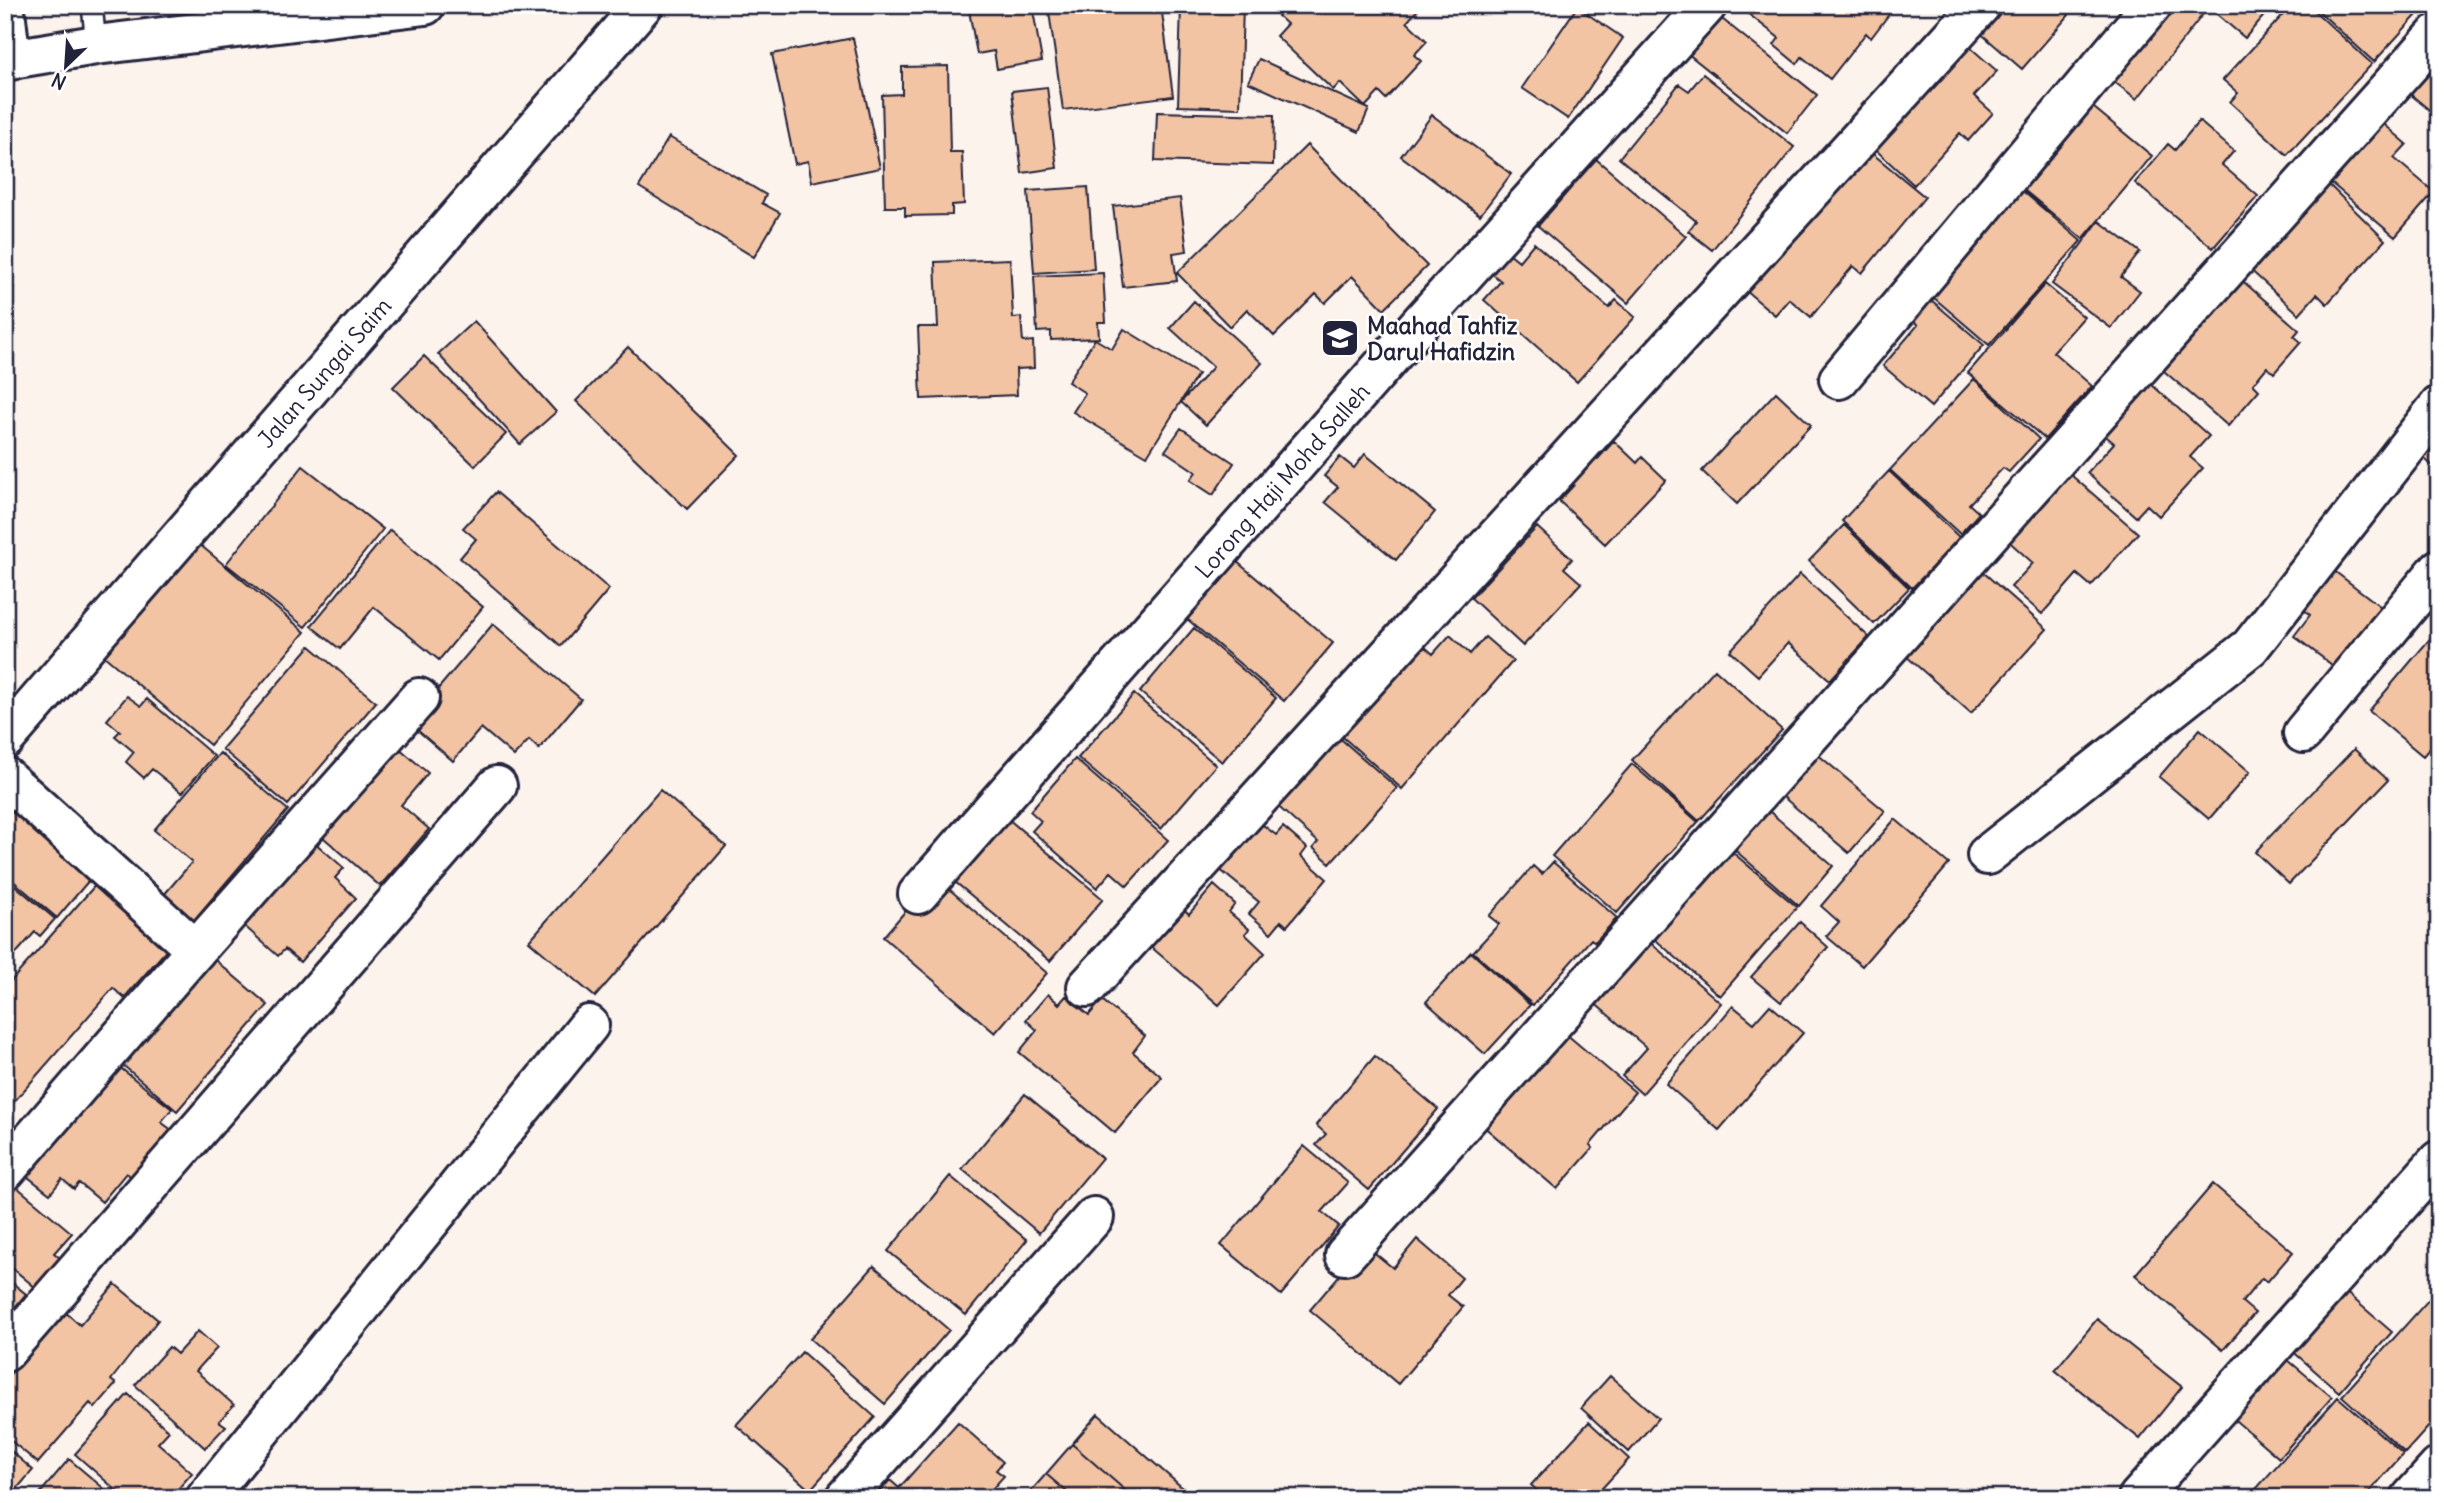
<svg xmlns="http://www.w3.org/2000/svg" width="2444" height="1503" font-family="Delius,sans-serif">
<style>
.building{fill:#f3c4a3;stroke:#22223b;stroke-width:2}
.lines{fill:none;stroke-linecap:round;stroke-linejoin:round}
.service-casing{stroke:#22223b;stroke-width:24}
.minor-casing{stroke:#22223b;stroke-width:44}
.tertiary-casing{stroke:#22223b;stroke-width:44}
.service{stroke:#fff;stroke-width:19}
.minor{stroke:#fff;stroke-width:38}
.tertiary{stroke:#fff;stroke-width:38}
.labels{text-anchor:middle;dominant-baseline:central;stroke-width:5;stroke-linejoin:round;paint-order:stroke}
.poi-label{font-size:23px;font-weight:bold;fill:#22223b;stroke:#fff;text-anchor:start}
.street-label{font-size:23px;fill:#22223b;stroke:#fff}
</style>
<rect width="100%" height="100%" fill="#fdf3ed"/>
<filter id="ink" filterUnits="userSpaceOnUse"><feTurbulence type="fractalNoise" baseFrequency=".0143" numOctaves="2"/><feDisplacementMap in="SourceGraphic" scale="14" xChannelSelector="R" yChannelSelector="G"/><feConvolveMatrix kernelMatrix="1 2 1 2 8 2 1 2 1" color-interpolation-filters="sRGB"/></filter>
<g filter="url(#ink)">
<path class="building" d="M 968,5 L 1032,5 L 1042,61 L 997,69 L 994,51 L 977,54 Z
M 1048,5 L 1161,5 L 1173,96 L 1063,110 Z
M 1181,5 L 1243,5 L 1240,108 L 1178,106 Z
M 1288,5 L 1422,5 L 1407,22 L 1427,41 L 1414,55 L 1421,61 L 1386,99 L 1379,92 L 1365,107 L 1340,83 L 1333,90 L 1276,36 L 1287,24 L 1278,16 Z
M 1737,5 L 1896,5 L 1871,38 L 1866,33 L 1830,79 L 1802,57 L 1797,64 L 1774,45 L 1779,38 Z
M 2001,5 L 2063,5 L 2061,7 L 2069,15 L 2022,69 L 1978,31 Z
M 2150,5 L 2191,5 L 2203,14 L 2137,99 L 2100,71 Z
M 2218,5 L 2273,5 L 2245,38 L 2213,11 Z
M 2292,5 L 2308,5 L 2372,64 L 2287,155 L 2230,102 L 2238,93 L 2223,80 Z
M 2312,5 L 2426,5 L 2374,62 Z
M 1577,7 L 1623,38 L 1568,119 L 1522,88 Z
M 1717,15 L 1817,95 L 1787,133 L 1687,53 Z
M 1954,33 L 1997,71 L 1974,96 L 1993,113 L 1968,141 L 1960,133 L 1914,185 L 1866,141 Z
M 853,38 L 880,168 L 812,182 L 808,161 L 795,164 L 772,54 Z
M 2439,50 L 2439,118 L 2398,84 Z
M 1259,59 L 1369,109 L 1359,132 L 1248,82 Z
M 948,66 L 950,152 L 962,152 L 964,204 L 952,205 L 952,215 L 905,216 L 905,207 L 885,207 L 882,95 L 902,94 L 902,67 Z
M 1703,74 L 1794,147 L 1712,250 L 1688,231 L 1696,221 L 1619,158 L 1679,84 L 1689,91 Z
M 1047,87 L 1057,168 L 1022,173 L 1012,91 Z
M 2076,93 L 2152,156 L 2083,239 L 2007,176 Z
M 1157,112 L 1274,115 L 1273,165 L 1155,161 Z
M 2370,112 L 2407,144 L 2394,158 L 2434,192 L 2395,237 L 2318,172 Z
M 1432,115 L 1511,174 L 1480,215 L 1401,156 Z
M 2199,121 L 2234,151 L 2222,165 L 2258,196 L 2213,248 L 2135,183 L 2168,144 L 2175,150 Z
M 669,137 L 766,195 L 762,203 L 780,213 L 754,257 L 639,187 Z
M 1307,145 L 1427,266 L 1384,309 L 1352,276 L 1325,303 L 1316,294 L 1274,336 L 1247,309 L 1230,327 L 1177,273 Z
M 1862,145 L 1925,197 L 1862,273 L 1853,266 L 1811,317 L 1789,299 L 1775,315 L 1734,281 Z
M 1596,159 L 1686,236 L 1628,303 L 1538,226 Z
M 2315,171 L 2385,240 L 2327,304 L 2317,294 L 2299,314 L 2236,257 Z
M 2011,181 L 2081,241 L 1989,345 L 1919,285 Z
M 1088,187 L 1094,269 L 1034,273 L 1028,191 Z
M 1180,198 L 1187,251 L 1173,253 L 1177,281 L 1123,287 L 1113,206 Z
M 2099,221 L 2140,252 L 2121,277 L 2140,291 L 2111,328 L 2052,284 Z
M 1534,243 L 1609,308 L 1616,300 L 1635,317 L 1577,382 L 1484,300 L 1501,281 L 1486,269 L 1504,249 L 1519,261 Z
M 1010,259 L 1013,318 L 1021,317 L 1023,342 L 1033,341 L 1034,368 L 1016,369 L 1017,395 L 921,399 L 918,327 L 938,327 L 935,262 Z
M 2230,270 L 2299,330 L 2294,336 L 2301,342 L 2274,373 L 2267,367 L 2253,384 L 2259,390 L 2228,426 L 2151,360 Z
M 1103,273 L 1106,322 L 1098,322 L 1099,338 L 1051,340 L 1051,331 L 1037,332 L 1034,276 Z
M 2045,284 L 2084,317 L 2053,352 L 2092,386 L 2045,439 L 1968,373 Z
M 1917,288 L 1984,345 L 1931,407 L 1883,366 L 1918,325 L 1899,310 Z
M 1194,301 L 1262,363 L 1206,425 L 1181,402 L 1213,367 L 1170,328 Z
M 474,321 L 556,412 L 520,444 L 438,354 Z
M 1124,329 L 1198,374 L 1147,456 L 1073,412 L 1085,393 L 1068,382 L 1095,339 L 1112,349 Z
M 628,347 L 739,455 L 687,509 L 576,401 Z
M 424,356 L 506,434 L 475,466 L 393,387 Z
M 2141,375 L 2209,436 L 2190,457 L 2203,468 L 2159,516 L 2147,505 L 2136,517 L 2087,473 L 2114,443 L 2095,427 Z
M 1974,379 L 2039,439 L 2009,472 L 2003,468 L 1969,504 L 1979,513 L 1960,534 L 1890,470 Z
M 1776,392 L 1811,425 L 1737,504 L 1702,471 Z
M 1181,428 L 1234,463 L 1213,495 L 1190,480 L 1196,472 L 1165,451 Z
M 2439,435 L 2439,471 L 2421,456 Z
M 1614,441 L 1637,463 L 1642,457 L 1666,480 L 1605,544 L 1559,501 L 1574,485 L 1564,476 L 1588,451 L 1598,459 Z
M 1365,454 L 1435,512 L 1396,560 L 1325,502 L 1338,487 L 1324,476 L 1340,457 L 1354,468 Z
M 303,466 L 383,529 L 305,627 L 226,564 Z
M 2064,469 L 2138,533 L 2091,586 L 2077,574 L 2042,614 L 2011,587 L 2033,563 L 2004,537 Z
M 1889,471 L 1960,538 L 1912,588 L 1842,521 Z
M 496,492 L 609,589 L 561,646 L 460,558 L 476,539 L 463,528 Z
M 1844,525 L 1909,588 L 1874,624 L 1809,561 Z
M 1537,527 L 1572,559 L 1564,568 L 1581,583 L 1523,646 L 1471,598 Z
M 390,530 L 483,607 L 439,660 L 374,607 L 340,649 L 311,626 Z
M 199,544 L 305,632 L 210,745 L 104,656 Z
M 1229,555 L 1333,643 L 1284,701 L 1187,619 L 1206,597 L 1198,591 Z
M 1974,564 L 2047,629 L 1971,713 L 1898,649 Z
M 2333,570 L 2385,610 L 2340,671 L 2294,636 L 2310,615 L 2304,610 Z
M 1800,574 L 1869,637 L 1830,680 L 1788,643 L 1758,676 L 1730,651 Z
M 493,624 L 581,699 L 539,749 L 529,740 L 514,756 L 481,728 L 453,761 L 409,723 Z
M 1194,628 L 1276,698 L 1222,762 L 1140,692 Z
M 2439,628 L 2439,737 L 2423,756 L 2369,711 Z
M 1450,635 L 1470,654 L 1485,637 L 1513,661 L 1402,789 L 1337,732 L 1417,640 L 1433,654 Z
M 310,646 L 376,702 L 288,805 L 222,749 Z
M 1715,669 L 1782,730 L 1699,821 L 1632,760 Z
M 1134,694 L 1216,765 L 1161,829 L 1078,758 Z
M 127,696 L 141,706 L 147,699 L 214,756 L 182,793 L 152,769 L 144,778 L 126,762 L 134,752 L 115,736 L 120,731 L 107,720 Z
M 2200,729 L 2250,772 L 2209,819 L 2159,777 Z
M 1334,733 L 1397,788 L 1330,863 L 1313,848 L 1318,842 L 1273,802 Z
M 1803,742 L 1885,811 L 1849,853 L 1768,784 Z
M 398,747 L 428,773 L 401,805 L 429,829 L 380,886 L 310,826 Z
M 2354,749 L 2388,780 L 2289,884 L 2255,852 Z
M 220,753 L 288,810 L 193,921 L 163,896 L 192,862 L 154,830 Z
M 1075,759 L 1168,840 L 1127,886 L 1111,872 L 1097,888 L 1032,831 L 1041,821 L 1030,811 Z
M 1632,764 L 1698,822 L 1617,913 L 1552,856 Z
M 660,790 L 726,846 L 595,997 L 529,941 Z
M 5,796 L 96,872 L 57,918 L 5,874 Z
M 1756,800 L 1833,866 L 1799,906 L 1722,839 Z
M 1007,818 L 1103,899 L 1050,961 L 954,881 Z
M 1895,819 L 1949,864 L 1862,966 L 1826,936 L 1839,922 L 1821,906 Z
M 1259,822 L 1276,835 L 1283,827 L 1307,848 L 1301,856 L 1327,879 L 1287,926 L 1281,921 L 1271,933 L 1249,914 L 1259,902 L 1207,859 Z
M 1718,840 L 1797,907 L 1720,996 L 1642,928 Z
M 314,842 L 344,868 L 335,878 L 356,898 L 300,962 L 285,949 L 278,956 L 241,923 Z
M 1553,862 L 1617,918 L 1595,942 L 1591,939 L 1533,1005 L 1473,952 L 1499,924 L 1489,916 L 1533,866 L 1542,874 Z
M 5,877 L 55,919 L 40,936 L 35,932 L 5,966 Z
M 935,877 L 1047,973 L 995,1033 L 883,937 Z
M 98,882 L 171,945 L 124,998 L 113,988 L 5,1112 L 5,988 Z
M 1214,885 L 1235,904 L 1229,912 L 1249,929 L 1245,934 L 1265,953 L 1219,1005 L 1144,941 L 1178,904 L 1189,914 Z
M 1800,922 L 1828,947 L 1781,1002 L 1751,977 Z
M 1640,934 L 1721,1003 L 1642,1094 L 1622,1076 L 1647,1048 L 1586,996 Z
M 202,949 L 268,1005 L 177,1111 L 112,1056 Z
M 1471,952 L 1530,1005 L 1485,1054 L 1426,1002 Z
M 1048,994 L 1059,1004 L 1066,996 L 1089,1015 L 1102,1000 L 1145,1036 L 1133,1052 L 1162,1077 L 1115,1133 L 1019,1052 L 1037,1030 L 1026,1020 Z
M 1770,1005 L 1803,1033 L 1719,1130 L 1666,1084 L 1733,1006 L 1754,1023 Z
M 1553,1023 L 1635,1092 L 1590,1145 L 1593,1148 L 1557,1189 L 1482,1125 Z
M 1375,1056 L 1438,1109 L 1369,1190 L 1316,1145 L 1326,1134 L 1316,1125 Z
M 108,1058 L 172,1109 L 161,1122 L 173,1131 L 134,1179 L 126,1173 L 102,1202 L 79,1183 L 74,1189 L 62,1179 L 50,1194 L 19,1170 Z
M 1025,1094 L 1102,1158 L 1039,1233 L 962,1169 Z
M 1304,1146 L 1348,1183 L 1322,1212 L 1339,1226 L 1281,1295 L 1221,1245 Z
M 950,1176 L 1027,1240 L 966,1315 L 888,1251 Z
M 5,1177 L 72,1233 L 54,1253 L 61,1259 L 36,1288 L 5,1262 Z
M 2213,1184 L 2293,1252 L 2267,1282 L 2262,1278 L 2242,1302 L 2255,1313 L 2223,1350 L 2135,1275 Z
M 1417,1239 L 1462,1278 L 1448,1295 L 1463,1307 L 1398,1384 L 1310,1310 L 1365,1245 L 1393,1268 Z
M 874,1266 L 949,1330 L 885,1404 L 810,1339 Z
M 5,1277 L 26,1294 L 5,1319 Z
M 115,1284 L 158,1320 L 111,1380 L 116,1384 L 95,1408 L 90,1403 L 38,1463 L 5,1436 L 5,1380 L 64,1311 L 80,1325 Z
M 2439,1288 L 2439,1415 L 2405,1453 L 2342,1396 Z
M 2342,1289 L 2392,1332 L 2339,1392 L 2289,1348 Z
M 2097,1319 L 2182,1387 L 2140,1439 L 2055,1370 Z
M 198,1331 L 217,1348 L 196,1371 L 234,1405 L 219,1421 L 226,1426 L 205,1448 L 135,1385 L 169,1347 L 177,1354 Z
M 802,1352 L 875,1417 L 810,1490 L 736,1425 Z
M 2282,1355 L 2332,1397 L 2279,1458 L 2229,1415 Z
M 1610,1376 L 1658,1418 L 1629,1452 L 1581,1408 Z
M 128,1394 L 169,1431 L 158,1443 L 192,1473 L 170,1498 L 125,1498 L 75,1454 Z
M 2338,1397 L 2403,1454 L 2364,1498 L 2248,1498 Z
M 1098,1414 L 1185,1490 L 1179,1498 L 1134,1498 L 1072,1444 Z
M 958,1422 L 1003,1462 L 996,1470 L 1004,1476 L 984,1498 L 874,1498 L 890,1480 L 899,1488 Z
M 1589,1422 L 1629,1459 L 1593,1498 L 1545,1498 L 1531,1485 Z
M 1072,1444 L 1134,1498 L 1074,1498 L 1046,1474 Z
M 5,1446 L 33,1470 L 9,1498 L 5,1498 Z
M 69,1459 L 115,1498 L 36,1498 Z
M 1046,1474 L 1074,1498 L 1025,1498 Z"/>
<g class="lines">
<defs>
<path id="service" d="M 92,5 L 96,45"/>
<g id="minor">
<path d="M 5,11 L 11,60"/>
<path d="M 1839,379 L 2152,5"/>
<path d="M 2303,733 L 2439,569"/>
<path d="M 5,777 L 196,950 L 5,1171"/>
<path d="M 1987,855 L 2250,647 L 2439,406"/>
<path id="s1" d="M 918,894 L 1422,321 L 1707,5"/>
<path d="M 196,950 L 419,698"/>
<path d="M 1087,987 L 1981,5"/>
<path d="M 1345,1255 L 2439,32"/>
<path d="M 5,1352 L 497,786"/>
<path d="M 206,1498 L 589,1025"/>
<path d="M 845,1498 L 1094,1217"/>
<path d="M 2138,1498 L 2439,1160"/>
<path d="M 2411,1498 L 2439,1467"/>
</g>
<g id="tertiary">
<path d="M 5,60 L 96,45 L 425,5"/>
<path id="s2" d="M 5,739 L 643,5"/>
</g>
</defs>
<use href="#service" class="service-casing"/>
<use href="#minor" class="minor-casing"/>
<use href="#tertiary" class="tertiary-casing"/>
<use href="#service" class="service"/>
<use href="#minor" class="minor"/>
<use href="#tertiary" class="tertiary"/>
</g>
</g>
<defs>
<symbol id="school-square" viewBox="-11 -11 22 22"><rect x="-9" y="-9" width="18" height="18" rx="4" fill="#22223b" stroke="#fff"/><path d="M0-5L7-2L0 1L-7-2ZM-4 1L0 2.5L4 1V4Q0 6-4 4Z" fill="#fff"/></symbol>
</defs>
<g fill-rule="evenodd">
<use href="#school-square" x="1318" y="316" width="44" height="44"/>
</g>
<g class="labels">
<g class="poi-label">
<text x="1367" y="325">Maahad Tahfiz<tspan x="1367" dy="26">Darul Hafidzin</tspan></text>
</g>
<g class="street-label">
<text stroke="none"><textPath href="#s2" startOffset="486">Jalan Sungai Saim</textPath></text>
<text stroke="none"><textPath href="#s1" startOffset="551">Lorong Haji Mohd Salleh</textPath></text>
</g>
</g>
<rect width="2444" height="1503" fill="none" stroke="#fff" stroke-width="28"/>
<rect x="14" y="14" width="2416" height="1475" fill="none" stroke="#22223b" stroke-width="2.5" filter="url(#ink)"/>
<g transform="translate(66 66) rotate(205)" stroke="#ffffff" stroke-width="5" paint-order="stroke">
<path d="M0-5L12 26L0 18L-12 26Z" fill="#22223b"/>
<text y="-10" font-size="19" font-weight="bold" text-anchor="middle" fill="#22223b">N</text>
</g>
</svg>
